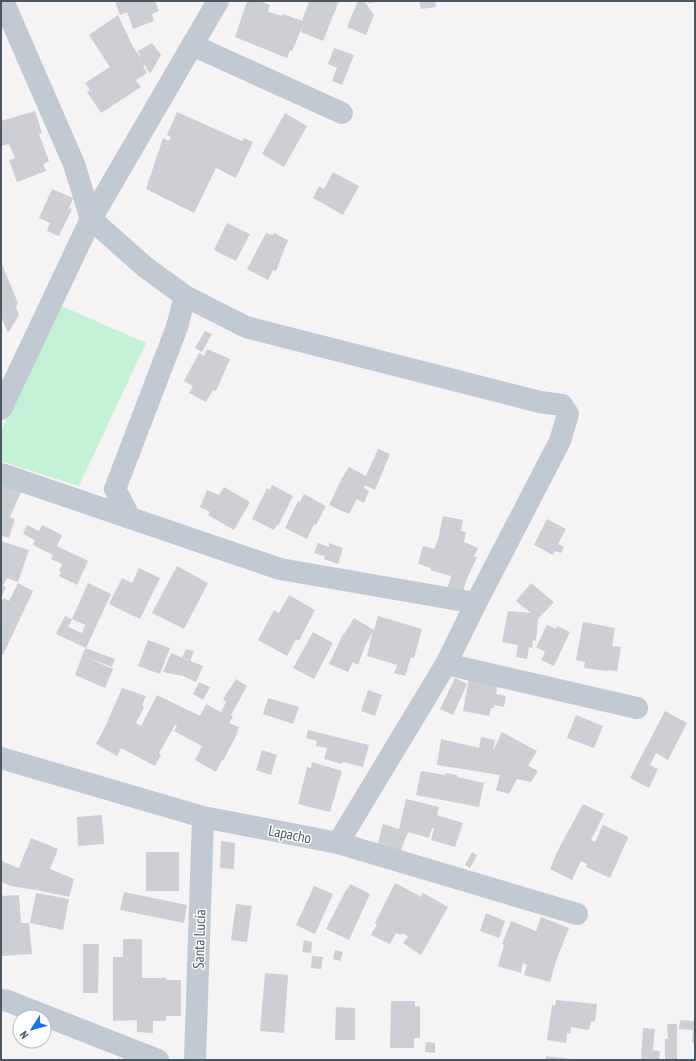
<svg xmlns="http://www.w3.org/2000/svg" width="696" height="1061" font-family="'PT Sans Narrow',sans-serif">
<style>
.green{fill:#c3f1d5}
.building{fill:#cdcfd5;fill-rule:evenodd}
.lines{fill:none;stroke-linecap:round;stroke-linejoin:round}
.street{stroke:#c1cad2;stroke-width:22}
.labels{text-anchor:middle;dominant-baseline:central;stroke-width:3;stroke-linejoin:round;paint-order:stroke}
.street-label{font-size:15px;fill:#4a5661;stroke:#fff}
</style>
<rect width="100%" height="100%" fill="#f5f3f3"/>
<path class="green" d="M 57,304 L 146,343 L 79,486 L 1,461 L 1,431 Z"/>
<path class="building" d="M 115,1 L 155,1 L 159,11 L 152,14 L 154,21 L 133,29 L 127,12 L 120,15 Z
M 247,1 L 259,1 L 270,5 L 268,12 L 282,16 L 283,14 L 302,21 L 309,1 L 339,1 L 323,41 L 301,32 L 304,23 L 292,51 L 290,50 L 287,58 L 235,37 Z
M 358,1 L 364,1 L 374,15 L 366,35 L 347,27 Z
M 367,1 L 379,1 L 379,2 L 368,3 Z
M 419,1 L 435,1 L 436,7 L 421,9 Z
M 118,15 L 133,47 L 142,59 L 138,51 L 152,43 L 161,55 L 150,74 L 145,65 L 143,66 L 147,73 L 136,80 L 141,87 L 101,113 L 87,92 L 90,90 L 85,83 L 110,67 L 89,35 Z
M 334,48 L 354,55 L 342,85 L 332,81 L 337,68 L 328,64 Z
M 35,111 L 42,133 L 39,134 L 49,161 L 43,164 L 46,171 L 17,182 L 9,160 L 15,158 L 9,144 L 1,146 L 1,121 Z
M 177,112 L 242,141 L 244,138 L 253,142 L 236,178 L 216,168 L 194,213 L 146,189 L 163,138 L 169,141 L 171,137 L 167,135 Z
M 285,113 L 307,126 L 284,167 L 262,154 Z
M 333,172 L 359,186 L 343,215 L 313,198 L 319,186 L 324,189 Z
M 52,189 L 73,198 L 69,208 L 72,209 L 59,236 L 47,231 L 50,223 L 39,218 Z
M 227,223 L 250,234 L 236,261 L 214,250 Z
M 266,233 L 273,235 L 274,233 L 288,240 L 276,271 L 273,270 L 268,280 L 247,269 Z
M 1,262 L 18,303 L 16,307 L 19,315 L 8,333 L 1,317 Z
M 205,331 L 212,334 L 202,352 L 195,348 Z
M 207,349 L 230,359 L 216,391 L 213,390 L 206,402 L 189,393 L 193,386 L 184,381 L 199,353 L 204,356 Z
M 378,449 L 390,454 L 375,490 L 365,485 L 364,488 L 369,491 L 364,503 L 357,499 L 349,514 L 329,505 L 342,478 L 349,467 L 366,476 Z
M 1,484 L 21,492 L 10,517 L 15,519 L 9,538 L 1,536 Z
M 272,485 L 293,496 L 278,526 L 277,525 L 274,530 L 252,519 L 267,488 L 270,490 Z
M 224,487 L 250,502 L 234,530 L 208,515 L 210,512 L 200,507 L 207,490 L 219,495 Z
M 304,494 L 326,506 L 316,525 L 314,524 L 307,539 L 285,528 L 298,501 L 300,502 Z
M 443,516 L 463,520 L 461,531 L 466,532 L 464,542 L 478,548 L 474,557 L 477,557 L 466,581 L 462,596 L 446,592 L 451,576 L 430,570 L 431,568 L 418,564 L 423,546 L 434,549 L 438,540 Z
M 547,519 L 566,529 L 558,544 L 564,547 L 561,553 L 555,551 L 553,555 L 534,545 Z
M 27,525 L 39,531 L 42,525 L 62,535 L 57,546 L 88,561 L 77,585 L 59,576 L 61,572 L 59,571 L 62,564 L 51,559 L 53,555 L 33,545 L 35,540 L 23,534 Z
M 1,541 L 29,550 L 18,582 L 7,578 L 3,586 L 6,587 L 1,598 Z
M 318,543 L 329,547 L 329,543 L 343,548 L 338,564 L 324,559 L 325,556 L 314,553 Z
M 177,566 L 208,583 L 184,629 L 152,613 Z
M 139,568 L 160,578 L 140,619 L 109,604 L 122,578 L 132,583 Z
M 18,583 L 33,591 L 3,655 L 1,654 L 1,619 L 3,615 L 1,615 L 1,603 L 4,598 L 9,601 Z
M 88,583 L 111,594 L 86,648 L 56,634 L 65,616 L 72,619 ZM 72,619 L 85,625 L 82,633 L 68,627 Z
M 531,583 L 554,602 L 538,619 L 536,641 L 533,640 L 532,648 L 529,647 L 527,659 L 516,657 L 518,645 L 502,642 L 508,611 L 531,613 L 516,601 Z
M 289,595 L 315,610 L 299,641 L 296,639 L 287,656 L 258,640 L 274,610 L 279,613 Z
M 378,616 L 422,629 L 414,658 L 411,657 L 405,676 L 394,673 L 397,665 L 367,656 L 373,631 L 366,644 L 358,665 L 353,662 L 348,672 L 329,664 L 343,634 L 344,634 L 354,618 L 374,630 Z
M 583,622 L 615,628 L 612,646 L 621,647 L 617,671 L 609,670 L 608,671 L 584,668 L 585,662 L 576,660 Z
M 547,625 L 556,629 L 557,626 L 570,632 L 554,666 L 541,660 L 545,652 L 536,647 Z
M 313,632 L 333,643 L 314,679 L 293,668 Z
M 148,640 L 170,648 L 160,674 L 138,666 Z
M 85,648 L 115,659 L 112,667 L 86,657 L 113,669 L 105,688 L 75,675 Z
M 186,649 L 194,651 L 190,661 L 182,658 Z
M 171,653 L 203,666 L 196,682 L 183,676 L 163,672 Z
M 455,678 L 467,684 L 453,715 L 440,709 Z
M 469,678 L 498,682 L 496,694 L 506,696 L 504,707 L 494,705 L 494,708 L 491,708 L 489,716 L 463,711 Z
M 236,679 L 247,686 L 231,715 L 233,716 L 229,723 L 239,727 L 236,736 L 223,761 L 222,760 L 216,772 L 195,760 L 202,746 L 174,731 L 177,726 L 175,725 L 159,753 L 161,755 L 155,766 L 121,748 L 117,756 L 96,744 L 106,725 L 122,688 L 146,696 L 142,705 L 144,707 L 136,723 L 141,726 L 157,695 L 200,716 L 206,704 L 221,712 L 226,702 L 223,699 Z
M 199,682 L 210,687 L 203,700 L 193,694 Z
M 368,690 L 382,695 L 375,716 L 361,711 Z
M 268,698 L 299,707 L 293,724 L 263,714 Z
M 665,711 L 687,723 L 668,760 L 656,753 L 650,765 L 658,769 L 649,788 L 630,778 Z
M 576,715 L 603,726 L 594,748 L 567,738 Z
M 308,730 L 369,745 L 363,767 L 343,762 L 342,764 L 324,759 L 327,748 L 316,746 L 317,741 L 306,738 Z
M 502,732 L 537,751 L 528,766 L 538,771 L 531,782 L 517,779 L 509,794 L 496,790 L 500,775 L 437,765 L 441,739 L 479,748 L 481,737 L 495,740 L 493,751 Z
M 262,750 L 277,755 L 271,775 L 256,770 Z
M 312,762 L 342,771 L 330,812 L 298,804 L 307,767 L 311,768 Z
M 421,771 L 445,775 L 446,773 L 457,775 L 457,777 L 484,783 L 479,807 L 416,795 Z
M 406,799 L 439,807 L 437,815 L 463,823 L 455,847 L 431,840 L 434,829 L 432,828 L 429,838 L 408,832 L 399,855 L 377,847 L 383,824 L 399,829 Z
M 583,804 L 604,814 L 591,840 L 595,842 L 603,825 L 627,836 L 628,838 L 610,878 L 586,867 L 587,864 L 581,861 L 572,880 L 550,869 L 557,852 Z
M 102,815 L 104,844 L 78,846 L 77,817 Z
M 31,838 L 58,849 L 50,869 L 74,879 L 69,897 L 42,891 L 11,886 L 1,882 L 1,861 L 19,868 Z
M 221,841 L 235,843 L 234,869 L 220,868 Z
M 146,852 L 179,852 L 179,891 L 146,891 Z
M 472,852 L 477,855 L 470,868 L 465,865 Z
M 395,883 L 420,896 L 419,900 L 423,893 L 448,907 L 421,955 L 403,943 L 408,936 L 402,933 L 401,935 L 396,933 L 390,944 L 371,935 L 377,924 L 375,923 Z
M 350,884 L 370,894 L 349,940 L 326,929 L 347,888 L 348,889 Z
M 314,886 L 333,894 L 315,934 L 296,925 Z
M 124,892 L 187,905 L 184,923 L 120,910 Z
M 36,893 L 69,899 L 63,930 L 30,923 Z
M 19,895 L 21,923 L 29,923 L 32,954 L 1,956 L 1,896 Z
M 236,904 L 252,906 L 247,942 L 231,940 Z
M 486,913 L 505,921 L 499,938 L 480,931 Z
M 541,917 L 569,928 L 556,961 L 550,982 L 524,975 L 527,965 L 523,963 L 521,973 L 498,966 L 504,945 L 502,944 L 511,921 L 536,931 Z
M 123,939 L 142,939 L 142,978 L 166,978 L 166,980 L 181,980 L 181,1016 L 166,1016 L 166,1021 L 153,1021 L 153,1033 L 137,1032 L 137,1020 L 113,1021 L 113,957 L 123,957 Z
M 304,940 L 312,942 L 311,953 L 302,952 Z
M 83,944 L 99,944 L 98,993 L 83,993 Z
M 335,950 L 343,952 L 340,961 L 333,959 Z
M 312,956 L 323,957 L 321,969 L 311,968 Z
M 265,973 L 288,975 L 284,1033 L 260,1031 Z
M 556,1000 L 597,1004 L 595,1022 L 591,1021 L 589,1030 L 571,1027 L 570,1034 L 567,1033 L 566,1043 L 547,1040 L 552,1005 L 555,1006 Z
M 391,1001 L 415,1001 L 415,1006 L 420,1006 L 420,1038 L 414,1038 L 414,1048 L 390,1048 Z
M 336,1007 L 355,1008 L 355,1040 L 335,1040 Z
M 680,1020 L 695,1021 L 695,1043 L 692,1043 L 693,1030 L 679,1029 Z
M 667,1024 L 677,1024 L 677,1060 L 665,1060 L 665,1039 L 668,1039 Z
M 643,1028 L 655,1029 L 653,1050 L 660,1051 L 659,1060 L 641,1060 Z
M 426,1042 L 435,1043 L 435,1053 L 425,1052 Z
M 546,1056 L 572,1059 L 572,1060 L 546,1060 Z"/>
<g class="lines">
<path class="street" d="M 3,1 L 74,164 L 91,219 L 145,267 L 185,296 L 246,327 L 540,402 L 562,405 L 568,414 L 560,441 L 476,603 L 446,664 L 338,843
M 192,45 L 342,113
M 1,409 L 91,219 L 218,1
M 1,474 L 280,569 L 476,603
M 130,518 L 115,489 L 177,327 L 185,296
M 446,664 L 637,708
M 1,758 L 203,817 L 338,843 L 577,914
M 5,1000 L 158,1060
M 195,1060 L 203,817"/>
</g>
<g class="labels">
<g class="street-label">
<text transform="translate(290 834) rotate(11)">Lapacho</text>
<text transform="translate(199 939) rotate(-88)">Santa Lucía</text>
</g>
</g>
<rect width="696" height="1061" fill="none" stroke="#4a5661" stroke-width="4"/>
<g transform="translate(32 1029) rotate(234)"><circle r="19" fill="#ffffff" stroke="#b7bbc0"/>
<path d="M0-3L7 15L0 10L-7 15Z" fill="#1a73e8"/>
<text y="-6" font-size="11" font-weight="bold" text-anchor="middle" fill="#4a5661">N</text>
</g>
</svg>
